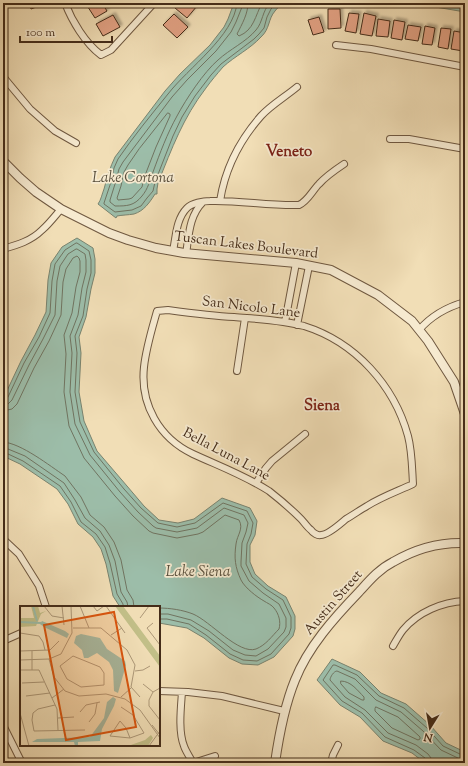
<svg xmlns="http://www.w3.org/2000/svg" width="468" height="766" font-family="'Sorts Mill Goudy',serif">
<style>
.water{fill:#9cbda9;stroke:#79836f}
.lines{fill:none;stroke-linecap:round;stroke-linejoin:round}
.shore{stroke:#707461;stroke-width:1}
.building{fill:#e2a183;stroke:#442c19;filter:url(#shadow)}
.minor-casing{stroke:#6f5840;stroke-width:8}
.tertiary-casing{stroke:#6f5840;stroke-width:10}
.minor{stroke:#f6ead0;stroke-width:6}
.tertiary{stroke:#f6ead0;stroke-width:8}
.labels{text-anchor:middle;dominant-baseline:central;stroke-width:3.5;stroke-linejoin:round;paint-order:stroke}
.street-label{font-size:14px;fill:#442c19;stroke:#f6ead0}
.neighbourhood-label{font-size:15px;font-weight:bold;fill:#7a1f14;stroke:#f6ead0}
.water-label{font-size:15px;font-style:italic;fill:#5a503d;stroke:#f6ead0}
.inset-river{fill:none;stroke:#9cbda9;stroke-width:2}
.inset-road{fill:none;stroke:#ac9777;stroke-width:1}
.view{fill:#d8540d;fill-opacity:0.15;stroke:#d8540d;stroke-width:2}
.inset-edge{fill:none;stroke:#442c19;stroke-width:2}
</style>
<defs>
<filter id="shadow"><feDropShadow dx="2.5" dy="-2.5" stdDeviation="1" flood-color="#0004"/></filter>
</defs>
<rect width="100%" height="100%" fill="#f1deb6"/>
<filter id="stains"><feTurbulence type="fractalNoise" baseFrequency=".005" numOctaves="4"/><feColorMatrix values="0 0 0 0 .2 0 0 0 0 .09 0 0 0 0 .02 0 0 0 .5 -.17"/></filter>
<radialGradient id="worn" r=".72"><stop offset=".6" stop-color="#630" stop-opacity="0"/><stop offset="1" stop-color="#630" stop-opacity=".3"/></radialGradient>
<path class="water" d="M 234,3 L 285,3 C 281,5 278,7 275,11 C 268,19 270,29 261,37 C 250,49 235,56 223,67 C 217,74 211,81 206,88 C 183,118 172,148 158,183 L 157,189 L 157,194 L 155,194 C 150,202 144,211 134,214 C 128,215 122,215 117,216 L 116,218 L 98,204 C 101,200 102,194 104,189 C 107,178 110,167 115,157 L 165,91 L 180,74 L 210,45 L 224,27 L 228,19 Z
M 412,3 L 465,3 L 465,12 Z
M 77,238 L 93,248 L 95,259 L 95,273 L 91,289 L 86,317 L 79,337 L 81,353 L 79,392 L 84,421 L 97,451 L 127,486 L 144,506 L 159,520 L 178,523 L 194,519 L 222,498 L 250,508 L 257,521 L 255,535 L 250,545 L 250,562 L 255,574 L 268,586 L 286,597 L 295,616 L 295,629 L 293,636 L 274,657 L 258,665 L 242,664 L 229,658 L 204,638 L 187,628 L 159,623 L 159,607 L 120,607 L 113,596 L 106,564 L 101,549 L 93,537 L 78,524 L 68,504 L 57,489 L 20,464 L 3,456 L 3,398 L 4,397 L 21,361 L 35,335 L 46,312 L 48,280 L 51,263 L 62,247 Z
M 332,659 L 360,672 L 381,693 L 406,704 L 430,725 L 446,743 L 465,752 L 465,763 L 425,763 L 412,753 L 383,741 L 360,717 L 340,705 L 317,680 Z"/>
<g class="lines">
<path class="shore" d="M 237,3 C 234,36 188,68 168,94 C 151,115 133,137 118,159 L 114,168 L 111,182 L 104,203 L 104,204 L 115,212 L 132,210 L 141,206 L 147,198 L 153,191 L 155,182 L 173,136 L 182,117 L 195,96 L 211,75 L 221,64 L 254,39 L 259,34 L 264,28 L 267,17 L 271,9 L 277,3
M 242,3 L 242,7 L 236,22 L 231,32 L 216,51 L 187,80 L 172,97 L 123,162 L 119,169 L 115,184 L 110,200 L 110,202 L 115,206 C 127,206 134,206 142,196 C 148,189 150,180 153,172 C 160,153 167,134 177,116 C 186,99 204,72 218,60 C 230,49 246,42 256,30 C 263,22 262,11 270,3
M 248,3 C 248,14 242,24 237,34 L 239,36 C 254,30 255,16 262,3
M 168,113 L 170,114 L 170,116 L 156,147 L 144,178 L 142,187 L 132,198 L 129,199 L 118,200 L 117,198 L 121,186 L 124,172 L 128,165 L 139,149 Z
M 3,400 L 6,400 L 8,397 L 24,363 L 39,337 L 50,313 L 52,281 L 55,264 L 65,250 L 76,243 L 77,243 L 89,251 L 91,260 L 91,273 L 87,289 L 83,316 L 75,336 L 77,353 L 75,392 L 80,422 L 94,452 L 124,489 L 141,508 L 158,523 L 177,527 L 195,523 L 223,503 L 247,511 L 253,523 L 251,534 L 247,544 L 246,564 L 252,577 L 266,589 L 283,600 L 291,617 L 291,628 L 289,634 L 271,654 L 257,661 L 243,660 L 230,654 L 206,635 L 189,624 L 167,619 L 159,619
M 3,405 L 8,404 L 12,400 L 29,365 L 43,339 L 55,315 L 57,281 L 60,266 L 68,254 L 76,249 L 77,249 L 85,254 L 86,260 L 86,272 L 82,288 L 78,315 L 70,336 L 72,353 L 70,392 L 75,424 L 90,455 L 120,492 L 138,512 L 153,526 L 156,528 L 177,532 L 197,528 L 224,508 L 244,515 L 248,523 L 246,532 L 242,543 L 241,562 L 241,566 L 249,581 L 263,593 L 279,604 L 286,618 L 286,627 L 284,632 L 268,649 L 256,656 L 245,655 L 233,650 L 209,631 L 191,620 L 168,614 L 159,614
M 3,411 L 12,409 L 17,404 L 34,368 L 49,341 L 61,315 L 63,282 L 66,269 L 73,258 L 77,256 L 79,258 L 80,261 L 80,272 L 76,287 L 72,313 L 64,335 L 66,354 L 64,392 L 69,426 L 84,458 L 115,496 L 133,516 L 149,531 L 153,533 L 177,538 L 198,534 L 203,532 L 225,515 L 239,520 C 244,529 237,535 236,544 C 234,558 235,567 241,580 C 245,588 257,597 264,601 C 267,603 272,605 274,608 C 279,614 281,622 279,629 C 272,636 266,645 256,649 C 239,655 210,621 193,614 C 183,610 170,608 159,608
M 3,442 C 21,443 50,466 65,476 L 68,480 L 81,497 L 90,515 L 104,527 L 114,542 L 121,560 L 127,590 L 133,600 L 134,607
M 3,448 L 8,449 L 25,456 L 64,483 L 75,500 L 85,518 L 100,531 L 109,545 L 115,561 L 121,592 L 127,602 L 128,607
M 3,453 L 6,453 L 23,461 L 60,486 L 71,502 L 81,522 L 96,534 L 105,547 L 110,563 L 117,594 L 123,604 L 123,607
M 341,681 C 351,681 358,691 364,697 L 364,700 L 362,700 L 349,693 L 341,684 Z
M 376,707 L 398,717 L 419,736 L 420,737 L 420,739 L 418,740 L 392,728 L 375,711 L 375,709 Z
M 427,763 L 425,758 L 414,750 L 385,737 L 362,713 L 342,701 L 323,680 L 333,665 L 335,665 L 357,675 L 379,696 L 404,708 L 427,728 L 443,746 L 462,755 L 465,755
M 432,763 L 431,758 L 428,754 L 416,745 L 388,733 L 365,710 L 345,697 L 330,680 C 330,677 334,671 337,671 L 355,679 L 376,700 L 401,712 L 423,731 L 441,750 L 460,759 L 465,760"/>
</g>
<path class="building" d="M 29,3 L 47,3 L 31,9 Z
M 88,3 L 102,3 L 107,11 L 95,18 L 86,4 Z
M 180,3 L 194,3 L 197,6 L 187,18 L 175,8 Z
M 328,9 L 340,9 L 341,28 L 328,29 Z
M 349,13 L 359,14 L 356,33 L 345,31 Z
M 364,13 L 376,16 L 372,36 L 360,34 Z
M 174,14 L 188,27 L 177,38 L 163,25 Z
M 113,15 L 120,27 L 103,36 L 96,24 Z
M 319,17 L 324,32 L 313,35 L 308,20 Z
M 378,19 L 390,21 L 388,37 L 376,36 Z
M 394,20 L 405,22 L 402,40 L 391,38 Z
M 408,25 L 421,27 L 418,41 L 405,39 Z
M 425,26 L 435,28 L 432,45 L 422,44 Z
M 441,28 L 451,29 L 448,49 L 438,47 Z
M 454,31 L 465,33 L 463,51 L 451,49 Z"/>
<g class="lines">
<defs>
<path id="minor" d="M 65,3 C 72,21 85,43 101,55 L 111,50 L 154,3
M 336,45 L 371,49 L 465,67
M 3,75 L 5,79 L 30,109 L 55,131 L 76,143
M 390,139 L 409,139 L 465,149
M 220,201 C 225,169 239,141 261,116 C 271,105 285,97 297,87
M 3,249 C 17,245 31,241 42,230 C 49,224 55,216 61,209
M 173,251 C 176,237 176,219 187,208 C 192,203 203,201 210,201 C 239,200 269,206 299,205 C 308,201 312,191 319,184 C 326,176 335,170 344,164
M 186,254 C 189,235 189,216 203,202
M 168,310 C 190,313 212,316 234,317 C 257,319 282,320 304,326 C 355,342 394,385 408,436 C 412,451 412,468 413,484 C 398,491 381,497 367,506 C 360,510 353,515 346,519 C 340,524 328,535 321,535 C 318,536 313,533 311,530 C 307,527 304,522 301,519 C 292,510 278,498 269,491 C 244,475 219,466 193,454 C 159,438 140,404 144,367 C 146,348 152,329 157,311 Z
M 285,322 L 296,263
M 297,325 L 309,266
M 419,330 C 432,315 447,307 465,302
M 237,371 L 245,318
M 256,483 L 266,468 L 272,461 L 305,434
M 3,539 L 19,554 L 39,586 L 46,607
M 3,641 L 21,633
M 393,646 C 396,641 399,635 403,630 C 418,612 442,602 465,601
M 159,691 L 188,692 L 222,696 L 284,711
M 182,692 C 181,707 178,731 184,746 C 186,752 190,757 193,763
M 3,725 L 22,763
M 193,763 L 215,756
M 331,763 L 333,755 L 338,745"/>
<path id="tertiary" d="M 3,161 L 20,178 L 36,192 L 61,209 L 109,233 L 128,240 L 156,248 L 184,253 L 296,263 L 331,270 L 378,295 L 412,321 L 428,341 L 454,382 L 465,414
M 275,763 C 279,735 284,707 295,680 C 308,647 334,618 359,592 C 369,581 379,569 393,562 C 415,549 439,542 465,543"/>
</defs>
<use href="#minor" class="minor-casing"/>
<use href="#tertiary" class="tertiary-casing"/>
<use href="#minor" class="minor"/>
<use href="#tertiary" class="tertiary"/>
</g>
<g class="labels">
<g class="street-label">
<text transform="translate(246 246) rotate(7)">Tuscan Lakes Boulevard</text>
<text transform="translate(251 308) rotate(7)">San Nicolo Lane</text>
<text transform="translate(226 455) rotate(28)">Bella Luna Lane</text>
<text transform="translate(334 603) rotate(-49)">Austin Street</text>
</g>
<g class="neighbourhood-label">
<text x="289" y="152">Veneto</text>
<text x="322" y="406">Siena</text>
</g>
<g class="water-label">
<text x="133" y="178">Lake Cortona</text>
<text x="198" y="572">Lake Siena</text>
</g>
</g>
<g transform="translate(20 606)">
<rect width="140" height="140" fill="#f1deb6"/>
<path d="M 11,0 L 18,0 L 20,7 L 26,5 L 21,8 L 16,20 L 0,21 L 0,12 L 14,12 ZM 95,0 L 103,0 L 140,50 L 140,61 ZM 131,129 L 133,132 L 128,140 L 108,140 L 125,134 Z" fill="#c2bf88"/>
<path d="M 22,15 L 45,25 L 49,28 L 47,32 L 24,21 L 20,18 ZM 61,28 L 80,32 L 87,43 L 105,55 L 106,59 L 98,87 L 94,85 L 93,64 L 89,56 L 77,47 L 68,52 L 64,52 L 62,44 L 54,37 L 56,30 ZM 93,91 L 96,93 L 94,100 L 82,123 L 80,135 L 58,136 L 58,140 L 55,140 L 54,136 L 12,136 L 17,133 L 70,131 L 84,112 L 87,96 Z" fill="#9cbda9"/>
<path class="inset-river" d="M 13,0 L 17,15M 0,16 L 21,17"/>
<path class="inset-road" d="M 24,0 L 32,10 L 44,12M 42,0 L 44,19M 60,0 L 69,22M 73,0 L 77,5 L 84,0M 86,0 L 105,27M 120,12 L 129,0M 133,17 L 127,22 L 140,39M 53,22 L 81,22 L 107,44 L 115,59 L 111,81 L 120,91M 0,27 L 19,30 L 23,36 L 25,44M 91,29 L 102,22M 0,45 L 30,44 L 39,35M 12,45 L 12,64M 53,50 L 80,61 L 84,67 L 84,79 L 61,81 L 47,73 L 40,60 ZM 29,53 L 34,71 L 45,85 L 59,90 L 86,88 L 105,93 L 120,104 L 140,132M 0,54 L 29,53 L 41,48 L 52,27 L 51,0M 0,64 L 19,64 L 37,103 L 38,124M 115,65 L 123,64 L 130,60M 2,77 L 24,76M 123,78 L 133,86M 140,82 L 133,86 L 129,94 L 129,100 L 140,114M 6,90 L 30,87M 101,91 L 111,82M 32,92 L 44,83M 35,99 L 18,103 L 13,107 L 12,114 L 14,125 L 65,124M 101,101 L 113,109 L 124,127 L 110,132 L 90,130 L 100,115 L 106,122 L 110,132M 60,106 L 66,99 L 80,96M 0,107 L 9,140M 38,112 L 54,111M 69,116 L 75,108 L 77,97M 132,119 L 140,129M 129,140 L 140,125"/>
<path class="view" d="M 94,6 L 116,121 L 46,134 L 24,19 Z"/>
<rect width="140" height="140" class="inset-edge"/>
</g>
<rect width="468" height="766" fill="none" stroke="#f1deb6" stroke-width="16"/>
<rect x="4" y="4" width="460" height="758" fill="none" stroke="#442c19" stroke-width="2"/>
<rect x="8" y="8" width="452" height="750" fill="none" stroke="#442c19"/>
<g transform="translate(430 728) rotate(191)" stroke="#f6ead0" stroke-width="3" paint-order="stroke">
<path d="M0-3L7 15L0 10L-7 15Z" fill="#442c19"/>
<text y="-6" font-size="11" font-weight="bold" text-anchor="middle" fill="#442c19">N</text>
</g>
<path d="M20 36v6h92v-6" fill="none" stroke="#442c19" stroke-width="2"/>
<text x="26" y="36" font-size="12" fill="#442c19" stroke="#f6ead0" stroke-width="3" paint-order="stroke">100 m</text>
<rect width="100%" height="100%" filter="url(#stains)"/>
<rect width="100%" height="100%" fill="url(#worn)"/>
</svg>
